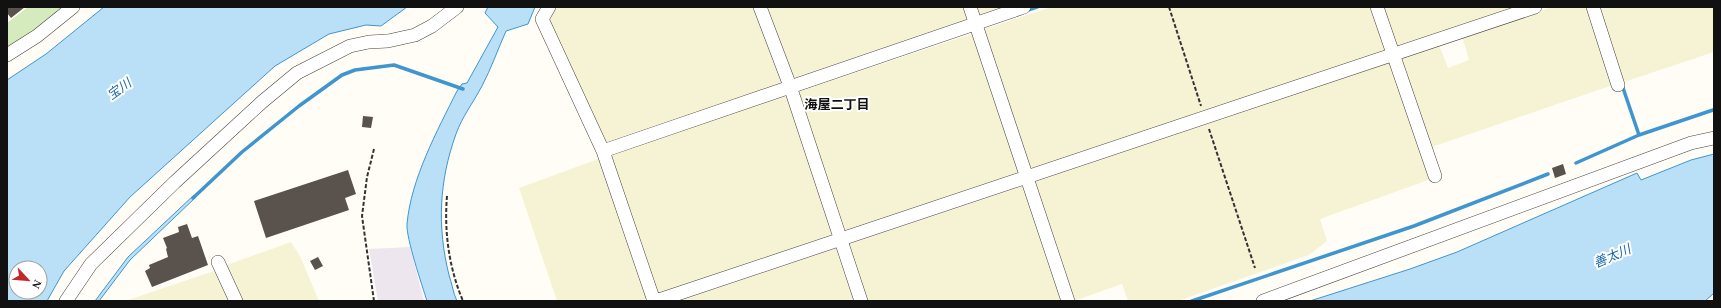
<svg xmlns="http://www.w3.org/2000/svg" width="1721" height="308" font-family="'Times New Roman','Noto Sans JP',serif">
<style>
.industrial{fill:#eee6ef}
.farmland{fill:#f6f3d4}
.green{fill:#d5ebbd}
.water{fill:#b9e0f7;stroke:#3f96cf;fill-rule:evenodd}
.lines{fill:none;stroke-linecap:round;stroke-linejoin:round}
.stream{stroke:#3f96cf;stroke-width:3.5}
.building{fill:#5a524d}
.street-casing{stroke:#444;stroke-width:14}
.path{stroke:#333;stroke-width:2;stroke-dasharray:4 2;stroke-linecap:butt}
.street{stroke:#fff;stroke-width:13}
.labels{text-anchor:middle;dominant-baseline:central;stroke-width:4;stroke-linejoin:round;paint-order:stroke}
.water-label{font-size:13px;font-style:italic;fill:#1768a6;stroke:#fff}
.neighbourhood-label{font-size:13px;font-weight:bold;fill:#111;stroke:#fff}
</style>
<rect width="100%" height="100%" fill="#fffdf5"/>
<path class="industrial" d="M 410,247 L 424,301 L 378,301 L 369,249 Z"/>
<path class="farmland" d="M 555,7 L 758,7 L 787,83 L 603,147 L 546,21 Z
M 762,7 L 966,7 L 971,21 L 790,83 Z
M 972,7 L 1016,7 L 976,21 Z
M 1051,7 L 1372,7 L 1387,51 L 1027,170 L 982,30 Z
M 1383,7 L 1520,7 L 1396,49 Z
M 1552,7 L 1590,7 L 1616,84 L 1429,148 L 1398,58 L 1439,45 L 1448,68 L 1469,60 L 1462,36 Z
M 1599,7 L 1714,7 L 1714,52 L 1624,82 Z
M 974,33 L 1022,172 L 841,233 L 795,93 Z
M 1389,61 L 1431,179 L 1320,219 L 1327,241 L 1309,255 L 1178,301 L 1128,301 L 1122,284 L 1074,301 L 1032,179 Z
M 789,95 L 836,234 L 656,296 L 609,153 Z
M 601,158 L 647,299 L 642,301 L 557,301 L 519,188 Z
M 1025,182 L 1065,301 L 863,301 L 845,241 Z
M 291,242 L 300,256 L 319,301 L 240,301 L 224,266 Z
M 837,245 L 858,301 L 672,301 Z
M 217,270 L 231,301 L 125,301 Z"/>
<path class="green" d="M 28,7 L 64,7 L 7,50 L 7,23 Z"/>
<path class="water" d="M 104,7 L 407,7 L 381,26 L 366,25 L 329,34 L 275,66 L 130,197 L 64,271 L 47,301 L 7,301 L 7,80 L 46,54 ZM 16,268 L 40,268 L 40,292 L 16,292 Z
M 488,7 L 535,7 L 528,24 L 506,31 C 498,49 491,69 482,86 C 473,103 462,117 456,134 C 439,181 437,227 449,275 C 452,283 453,293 457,301 L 427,301 C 422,285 406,238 407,224 C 411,179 437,131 457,91 L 462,84 L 467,83 L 498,27 L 485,13 Z
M 1714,154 L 1714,293 L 1705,301 L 1310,301 L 1410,269 L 1457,252 L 1637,173 L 1641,180 L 1691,160 Z
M 194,195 L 196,197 L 130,260 L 99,301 L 95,301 L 128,257 Z"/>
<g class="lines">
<path class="stream" d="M 1025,11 L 1037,7
M 1622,85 L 1639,135
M 1576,163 L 1639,135 L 1713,110
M 193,198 L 242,152 L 299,106 L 342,75 L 355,70 L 394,65 L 463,89
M 1192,301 L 1414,226 L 1548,174"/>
</g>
<path class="building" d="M 7,7 L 25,7 L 11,18 L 7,13 Z
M 363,116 L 373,117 L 371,128 L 362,127 Z
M 1563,164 L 1566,174 L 1555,178 L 1552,168 Z
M 348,170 L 356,194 L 345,198 L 349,210 L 266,238 L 254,201 Z
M 187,224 L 192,238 L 198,236 L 208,265 L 152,287 L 145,271 L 150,268 L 149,265 L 168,257 L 166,249 L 167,248 L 163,238 L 179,232 L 178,227 Z
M 318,257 L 323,266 L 315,270 L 310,261 Z"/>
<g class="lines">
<defs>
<path id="street" d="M 549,7 L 542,19 L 603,151 L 654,301
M 760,7 L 790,86 L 861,301
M 970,7 L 1068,301
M 1377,7 L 1435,176
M 1593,7 L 1618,85
M 7,55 L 37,36 L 73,7
M 603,151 L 1024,7
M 218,262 L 236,301
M 66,301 L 91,264 L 175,182 L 262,102 L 297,73 L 350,46 L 369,42 L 388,41 L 415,35 L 432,26 L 457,7
M 656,301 L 1535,7
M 1263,301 L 1691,143 L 1714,138"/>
</defs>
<use href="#street" class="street-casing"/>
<path class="path" d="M 1169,7 L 1201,106
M 1209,129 L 1255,268
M 374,149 L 367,177 L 362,216 L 374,301
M 447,196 C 444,232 449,268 463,301"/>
<use href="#street" class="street"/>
</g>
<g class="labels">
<g class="water-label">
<text transform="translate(119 89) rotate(-36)">宝川</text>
<text transform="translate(1612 256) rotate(-24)">善太川</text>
</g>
<g class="neighbourhood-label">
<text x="837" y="104">海屋二丁目</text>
</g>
</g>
<rect width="1721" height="308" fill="none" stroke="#111111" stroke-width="16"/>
<g transform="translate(28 280) rotate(116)"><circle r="19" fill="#ffffff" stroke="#a0a0a0"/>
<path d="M0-3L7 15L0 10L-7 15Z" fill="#c4262e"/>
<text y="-6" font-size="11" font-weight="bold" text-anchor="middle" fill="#111111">N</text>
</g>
</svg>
